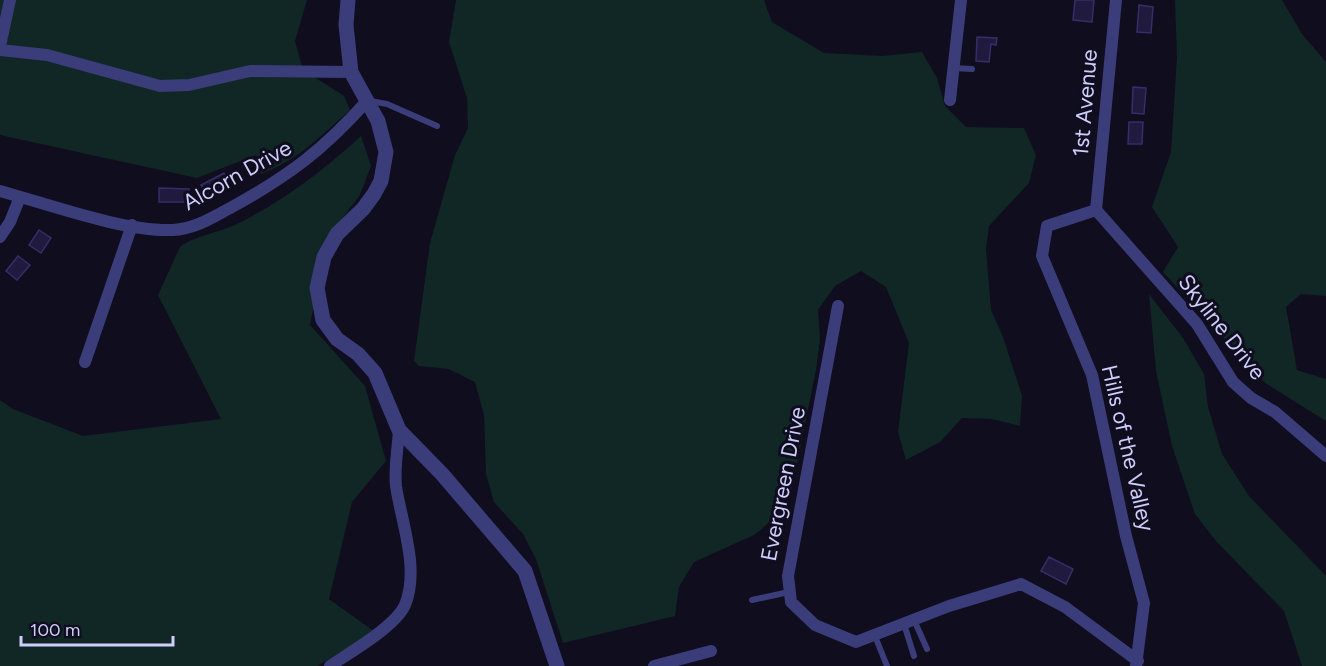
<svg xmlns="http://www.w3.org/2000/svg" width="1326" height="666" font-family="Figtree,sans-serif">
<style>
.green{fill:#112725}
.building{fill:#1f1a3e;stroke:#362e68;stroke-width:1.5}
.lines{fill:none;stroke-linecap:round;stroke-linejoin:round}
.service{stroke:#3b3c7a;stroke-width:6}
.minor{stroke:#3b3c7a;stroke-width:12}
.tertiary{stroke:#3b3c7a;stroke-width:15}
.labels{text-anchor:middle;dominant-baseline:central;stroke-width:6;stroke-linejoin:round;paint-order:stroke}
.street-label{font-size:22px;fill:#cfcdfc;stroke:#0f0d1e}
</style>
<rect width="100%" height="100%" fill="#0f0d1e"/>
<path class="green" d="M 0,0 L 307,0 L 295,41 L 303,70 L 344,96 L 350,110 C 322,135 297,161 261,174 L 256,155 L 197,178 L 0,135 Z
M 456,0 L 764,0 L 772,22 L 824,53 L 883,56 L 922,52 L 937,78 L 945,106 L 966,127 L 1024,128 L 1036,155 L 1029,183 L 989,226 L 986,249 L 991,310 L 1003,337 L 1022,396 L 1020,426 L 992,419 L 962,418 L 940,442 L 906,460 L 898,432 L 909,343 L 886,287 L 861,271 L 835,286 L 818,310 L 820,340 L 816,370 L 792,488 L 777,516 L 754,535 L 694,562 L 679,587 L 675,616 L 563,643 L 536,559 L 523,534 L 494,502 L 486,474 L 484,415 L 475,382 L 449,369 L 419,366 L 414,361 L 430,243 L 455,155 L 468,128 L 467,98 L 449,42 Z
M 1175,0 L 1282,0 L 1302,34 L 1326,62 L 1326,296 L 1301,294 L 1286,307 L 1297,370 L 1326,379 L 1326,421 L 1265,383 L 1163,272 L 1178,247 L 1152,207 L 1171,152 L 1177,57 Z
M 361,136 L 371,166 L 360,195 L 326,240 L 310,325 L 365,386 L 386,461 L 352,502 L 329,599 L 375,632 L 317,666 L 0,666 L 0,400 L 13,409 L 83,436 L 221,419 L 158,295 L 180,247 C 191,237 220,232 235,225 C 282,202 323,171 361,136 Z
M 1149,294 L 1183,338 L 1204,374 L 1208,407 L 1222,454 L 1249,496 L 1326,576 L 1326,666 L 1302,666 L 1284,611 L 1216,541 L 1195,514 L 1172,446 L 1156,371 Z"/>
<path class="building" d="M 1075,0 L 1094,0 L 1092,22 L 1073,20 Z
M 1139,5 L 1153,7 L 1151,33 L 1137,32 Z
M 977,37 L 997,38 L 996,45 L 991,44 L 989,62 L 976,61 Z
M 1133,87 L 1146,88 L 1144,114 L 1132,113 Z
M 1129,122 L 1143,122 L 1142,144 L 1128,144 Z
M 224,173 L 230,185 L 208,197 L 201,185 Z
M 159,188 L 189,189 L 188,202 L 159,202 Z
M 39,230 L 51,238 L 41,253 L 29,245 Z
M 18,256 L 30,265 L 17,280 L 6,271 Z
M 1049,557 L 1073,569 L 1066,584 L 1041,571 Z"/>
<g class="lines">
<path class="service" d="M 954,68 L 972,69
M 370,101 L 387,104 L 437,126
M 752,600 L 789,592
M 914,620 L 927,649
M 904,624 L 914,656
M 875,636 L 887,666"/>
<path class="minor" d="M 0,46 L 10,0
M 0,50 L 47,55 L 160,86 L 189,85 L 250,71 L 351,72
M 950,100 L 961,0
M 0,191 C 48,204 124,232 173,230 C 195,229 213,217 232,207 C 290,175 323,150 367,101
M 1096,210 L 1047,226 L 1042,256 L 1092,375 L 1126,536 L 1144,603 L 1136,666
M 1096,210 L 1197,324 L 1233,382 L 1251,398 L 1275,412 L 1326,456
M 1096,210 L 1116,0
M 0,237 L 10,222 L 20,197
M 838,306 L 788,576 L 791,602 L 815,625 L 856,642 L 949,606 L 1021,584 L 1065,607 L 1138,661
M 85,362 L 132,225
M 330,666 C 350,652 395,627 405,605 C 420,569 401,521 396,486 C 394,468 398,448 399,430
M 654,666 L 711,651"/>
<path class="tertiary" d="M 348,0 L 346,25 L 351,72 L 378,121 L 386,152 L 381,181 L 374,194 L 363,209 L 337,234 L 324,257 L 317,288 L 323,320 L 337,339 L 358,354 L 375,373 L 399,430 L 442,474 L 525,571 L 557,666"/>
</g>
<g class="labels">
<g class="street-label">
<text transform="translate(1085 103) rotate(-85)">1st Avenue</text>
<text transform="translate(237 175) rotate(-29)">Alcorn Drive</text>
<text transform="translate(1222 327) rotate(52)">Skyline Drive</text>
<text transform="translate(1128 448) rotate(77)">Hills of the Valley</text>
<text transform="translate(783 484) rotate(-79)">Evergreen Drive</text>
</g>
</g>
<path d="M21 636v9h152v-9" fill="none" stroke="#cfcdfc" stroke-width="3"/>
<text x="30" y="636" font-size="18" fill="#cfcdfc" stroke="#0f0d1e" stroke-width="4.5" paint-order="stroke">100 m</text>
</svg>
